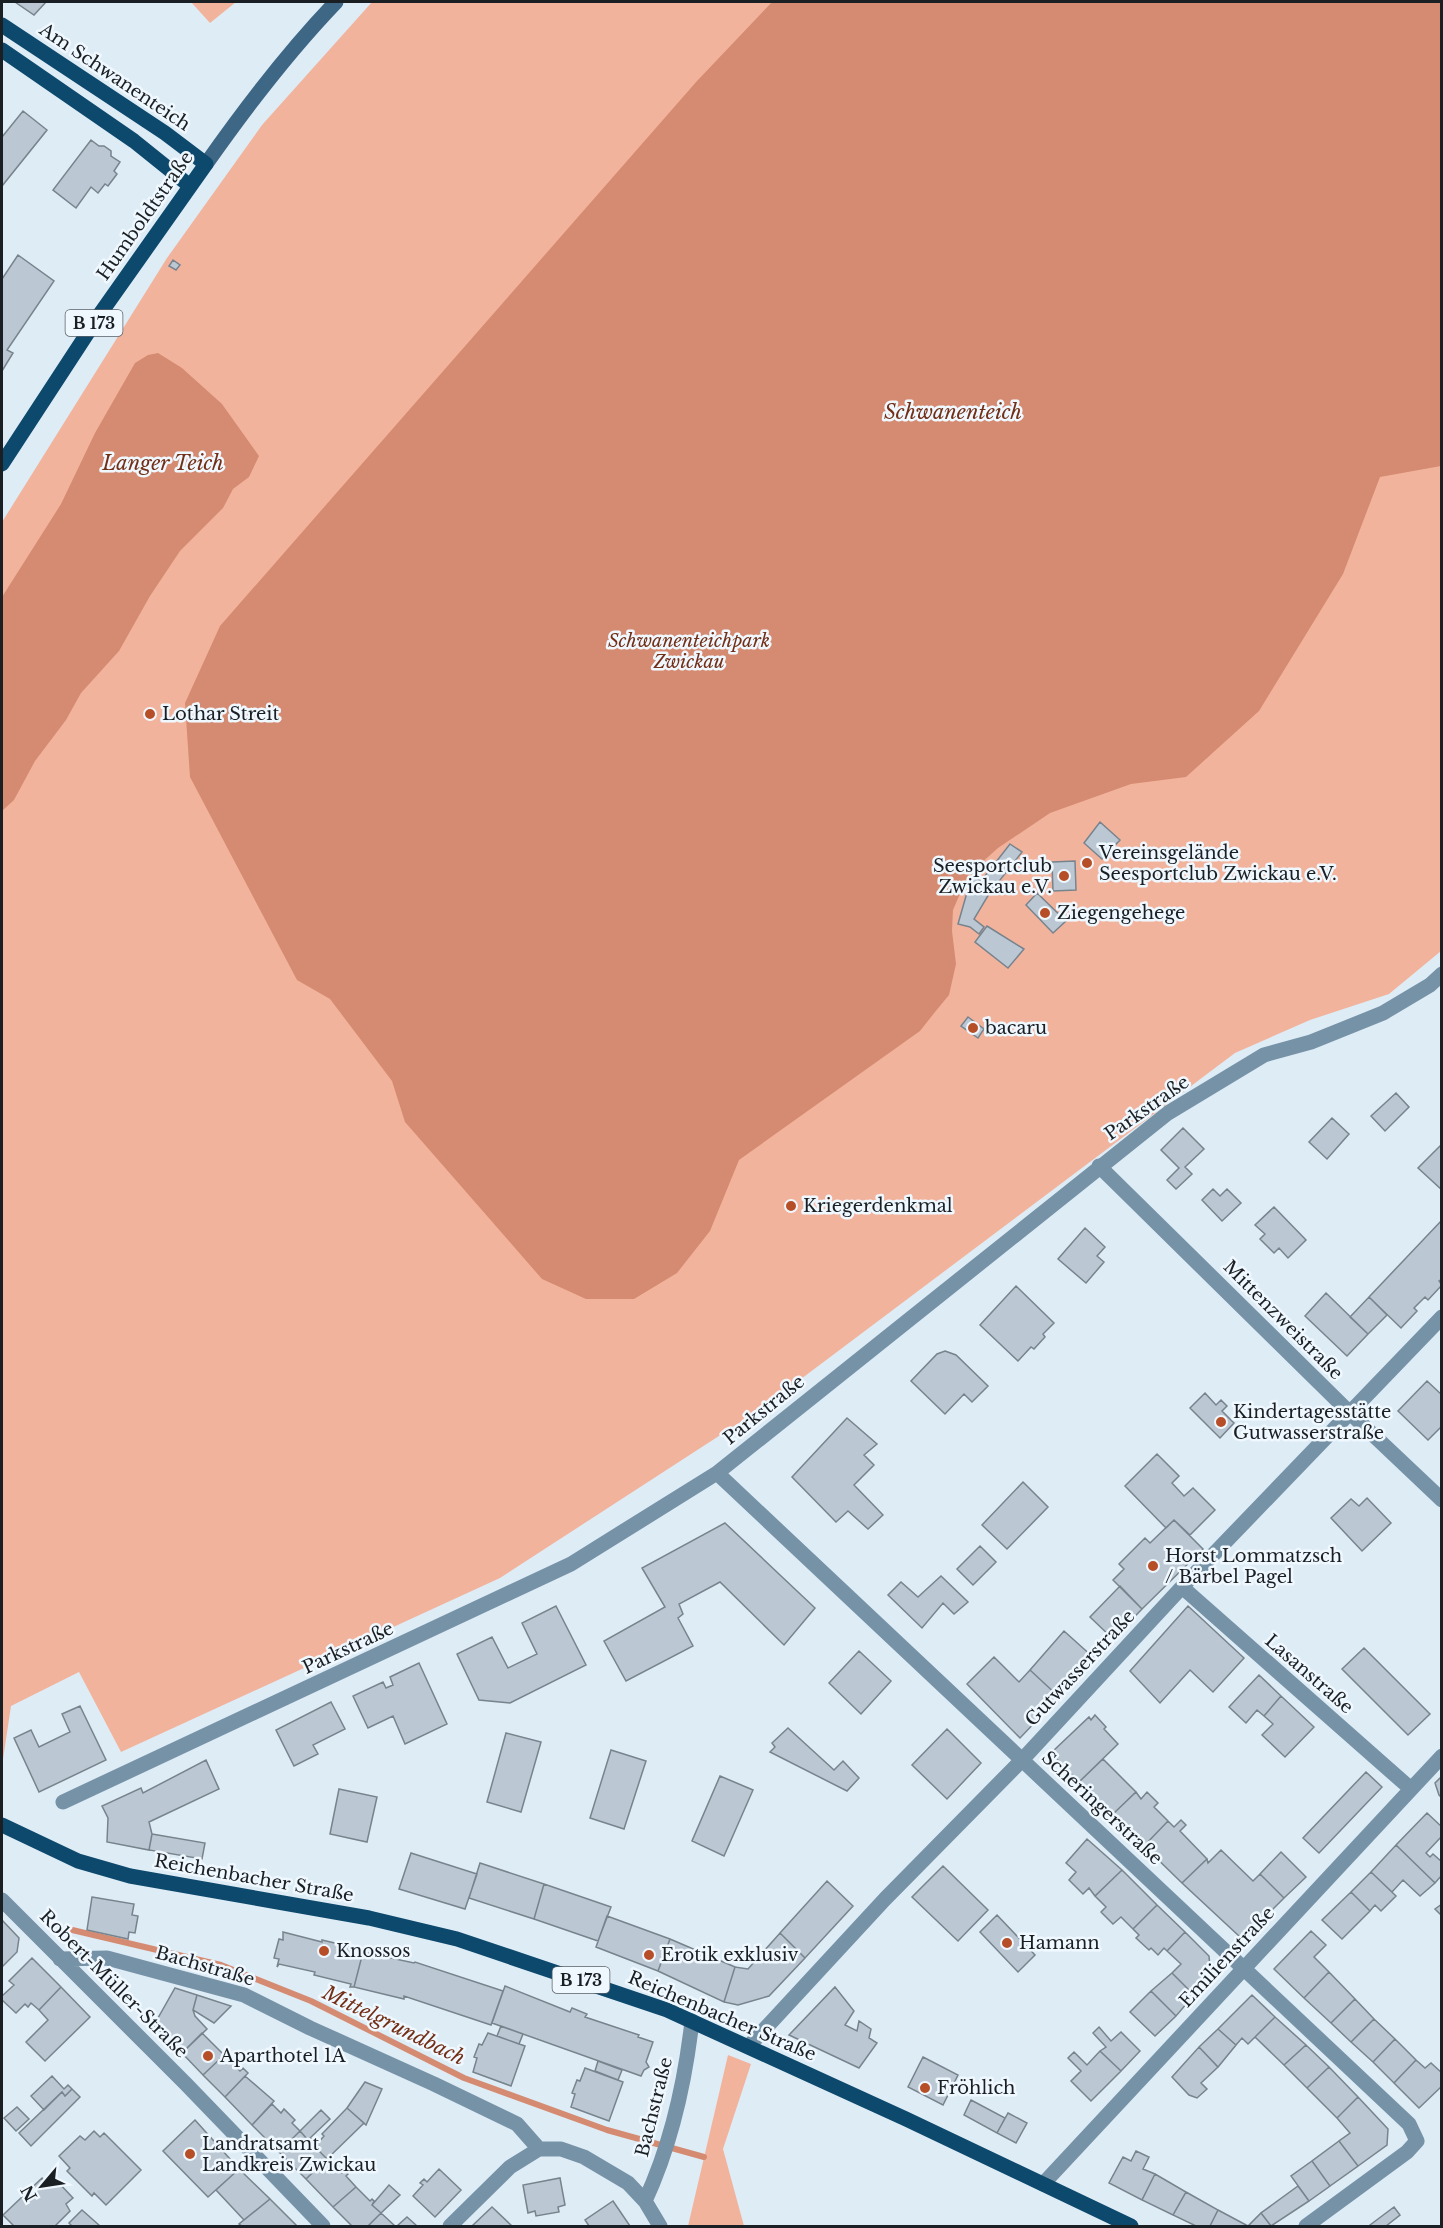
<svg xmlns="http://www.w3.org/2000/svg" width="1443" height="2228" font-family="'Libre Baskerville',serif">
<style>
.green{fill:#f2b39d}
.water{fill:#d58b71}
.lines{fill:none;stroke-linecap:round;stroke-linejoin:round}
.stream{stroke:#d58b71;stroke-width:6}
.building{fill:#bbc8d3;stroke:#77838d;stroke-width:1.5}
.street{stroke:#7692a7;stroke-width:15}
.secondary{stroke:#3e6785;stroke-width:15}
.primary{stroke:#0d496d;stroke-width:15}
.poi-dot{fill:#b64f28;stroke:#f0f8ff;stroke-width:2}
.labels{text-anchor:middle;dominant-baseline:central;stroke-width:5;stroke-linejoin:round;paint-order:stroke}
.shield{fill:#f0f8ff;stroke:#5a6065;stroke-width:1.5}
.shield-label{font-size:16px;font-weight:bold;fill:#1a1f23}
.street-label{font-size:18px;fill:#1a1f23;stroke:#f0f8ff}
.park-label{font-size:18px;font-style:italic;fill:#732f16;stroke:#f0f8ff}
.poi-label{font-size:18px;fill:#1a1f23;stroke:#f0f8ff;text-anchor:start}
.water-label{font-size:20px;font-style:italic;fill:#732f16;stroke:#f0f8ff}
</style>
<rect width="100%" height="100%" fill="#deecf6"/>
<path class="green" d="M 191,2 L 236,2 L 210,23 Z
M 372,2 L 1441,2 L 1441,951 L 1389,994 L 1310,1020 L 1235,1053 L 765,1406 L 500,1578 L 121,1752 L 79,1672 L 11,1706 L 2,1766 L 2,522 L 167,258 L 262,125 Z
M 728,2055 L 751,2064 L 723,2149 L 744,2226 L 688,2226 Z"/>
<path class="water" d="M 772,2 L 1441,2 L 1441,466 L 1380,477 L 1343,574 L 1259,711 L 1186,777 L 1131,784 L 1050,813 L 998,848 L 968,875 L 953,910 L 952,931 L 956,964 L 949,995 L 935,1012 L 920,1031 L 739,1160 L 710,1231 L 677,1273 L 634,1299 L 586,1299 L 542,1279 L 405,1122 L 392,1081 L 330,999 L 297,980 L 190,777 L 185,703 L 220,626 L 697,81 Z
M 158,353 L 182,368 L 222,404 L 259,456 L 249,477 L 233,489 L 223,508 L 180,551 L 150,596 L 119,651 L 81,693 L 66,720 L 35,761 L 14,800 L 2,811 L 2,597 L 61,504 L 95,433 L 135,363 L 148,355 Z"/>
<g class="lines">
<path class="stream" d="M 68,1929 L 221,1965 L 311,2001 L 464,2078 L 607,2130 L 704,2157"/>
</g>
<path class="building" d="M 15,2 L 46,2 L 34,15 Z
M 23,111 L 47,130 L 2,186 L 2,137 Z
M 91,140 L 99,146 L 104,146 L 111,151 L 111,156 L 120,162 L 114,171 L 117,174 L 108,186 L 105,184 L 98,193 L 91,187 L 76,208 L 53,190 Z
M 18,255 L 54,281 L 7,350 L 13,353 L 2,371 L 2,279 Z
M 173,260 L 180,265 L 176,270 L 169,266 Z
M 1100,822 L 1120,840 L 1102,859 L 1084,843 Z
M 1010,844 L 1022,852 L 993,889 L 982,880 Z
M 1075,861 L 1076,890 L 1053,891 L 1052,862 Z
M 972,875 L 992,889 L 974,919 L 984,927 L 979,934 L 970,927 L 958,924 Z
M 1037,893 L 1066,921 L 1053,933 L 1026,905 Z
M 987,926 L 1024,949 L 1008,968 L 975,942 Z
M 968,1017 L 984,1029 L 978,1038 L 961,1026 Z
M 1396,1093 L 1409,1107 L 1385,1131 L 1371,1116 Z
M 1332,1118 L 1349,1134 L 1327,1159 L 1309,1142 Z
M 1183,1128 L 1204,1149 L 1185,1167 L 1192,1174 L 1176,1189 L 1167,1180 L 1179,1168 L 1161,1150 Z
M 1442,1144 L 1442,1190 L 1418,1168 Z
M 1213,1189 L 1220,1196 L 1227,1189 L 1241,1203 L 1222,1221 L 1202,1200 Z
M 1274,1207 L 1306,1240 L 1288,1258 L 1279,1248 L 1274,1253 L 1260,1239 L 1265,1234 L 1255,1225 Z
M 1441,1221 L 1442,1279 L 1439,1281 L 1442,1285 L 1428,1300 L 1425,1297 L 1414,1308 L 1417,1311 L 1401,1328 L 1369,1297 Z
M 1085,1228 L 1105,1247 L 1097,1256 L 1104,1262 L 1086,1283 L 1058,1259 Z
M 1016,1286 L 1054,1323 L 1043,1334 L 1045,1337 L 1034,1349 L 1031,1347 L 1018,1361 L 980,1325 Z
M 1326,1293 L 1368,1334 L 1347,1356 L 1305,1316 Z
M 1369,1297 L 1387,1315 L 1368,1334 L 1350,1317 Z
M 945,1351 L 956,1355 L 988,1386 L 972,1402 L 964,1394 L 945,1414 L 911,1381 L 937,1354 Z
M 1427,1381 L 1442,1395 L 1442,1426 L 1428,1440 L 1398,1411 Z
M 1205,1393 L 1216,1405 L 1221,1400 L 1227,1406 L 1222,1411 L 1234,1423 L 1220,1438 L 1190,1408 Z
M 847,1418 L 877,1444 L 864,1455 L 874,1465 L 854,1485 L 883,1515 L 868,1529 L 848,1511 L 836,1522 L 792,1477 Z
M 1157,1454 L 1179,1476 L 1172,1483 L 1184,1496 L 1193,1488 L 1215,1510 L 1190,1535 L 1174,1520 L 1166,1528 L 1125,1486 Z
M 1023,1482 L 1048,1507 L 1007,1549 L 982,1525 Z
M 1367,1498 L 1391,1523 L 1362,1551 L 1331,1518 L 1351,1499 L 1359,1506 Z
M 1174,1520 L 1203,1549 L 1142,1609 L 1113,1580 L 1124,1569 L 1119,1564 L 1145,1538 L 1150,1543 Z
M 725,1523 L 815,1608 L 784,1645 L 720,1582 L 679,1604 L 683,1614 L 678,1618 L 693,1646 L 626,1681 L 604,1641 L 665,1607 L 642,1568 Z
M 980,1546 L 996,1562 L 973,1585 L 957,1569 Z
M 941,1576 L 968,1602 L 954,1614 L 943,1603 L 922,1628 L 888,1595 L 901,1582 L 918,1597 Z
M 1120,1586 L 1142,1609 L 1113,1639 L 1090,1617 Z
M 556,1606 L 586,1665 L 510,1703 L 479,1700 L 457,1654 L 492,1637 L 508,1668 L 537,1654 L 522,1623 Z
M 1188,1606 L 1244,1658 L 1213,1692 L 1190,1670 L 1160,1703 L 1130,1671 Z
M 1064,1631 L 1094,1658 L 1059,1697 L 1030,1670 Z
M 1364,1648 L 1430,1714 L 1408,1735 L 1342,1669 Z
M 859,1651 L 891,1681 L 861,1714 L 829,1683 Z
M 994,1657 L 1019,1682 L 1030,1670 L 1059,1697 L 1020,1738 L 967,1684 Z
M 419,1663 L 447,1724 L 405,1744 L 393,1716 L 368,1728 L 353,1696 L 383,1682 L 386,1688 L 393,1685 L 390,1677 Z
M 1259,1675 L 1281,1696 L 1264,1716 L 1257,1710 L 1246,1723 L 1229,1707 Z
M 1281,1696 L 1314,1727 L 1285,1757 L 1262,1735 L 1273,1724 L 1264,1716 Z
M 331,1702 L 345,1729 L 313,1745 L 318,1754 L 294,1766 L 276,1730 Z
M 80,1706 L 106,1760 L 39,1792 L 14,1738 L 31,1730 L 39,1747 L 70,1732 L 62,1714 Z
M 1095,1715 L 1106,1727 L 1104,1729 L 1118,1744 L 1079,1782 L 1051,1753 L 1089,1717 L 1091,1720 Z
M 788,1728 L 834,1770 L 843,1761 L 859,1778 L 847,1791 L 770,1752 L 775,1747 L 772,1743 Z
M 947,1729 L 981,1763 L 947,1799 L 912,1765 Z
M 506,1733 L 541,1742 L 521,1812 L 487,1802 Z
M 611,1750 L 646,1761 L 624,1829 L 590,1818 Z
M 1103,1759 L 1136,1792 L 1112,1815 L 1079,1782 Z
M 206,1760 L 219,1789 L 149,1822 L 152,1834 L 149,1850 L 107,1842 L 108,1818 L 102,1806 L 141,1788 L 143,1793 Z
M 1366,1772 L 1382,1787 L 1319,1853 L 1303,1838 Z
M 720,1776 L 753,1790 L 724,1856 L 692,1841 Z
M 1442,1776 L 1442,1798 L 1439,1795 L 1435,1783 Z
M 339,1789 L 377,1797 L 367,1842 L 330,1834 Z
M 1136,1792 L 1141,1799 L 1147,1792 L 1158,1803 L 1154,1807 L 1168,1821 L 1144,1846 L 1112,1815 Z
M 1427,1813 L 1442,1827 L 1442,1836 L 1426,1853 L 1430,1857 L 1433,1854 L 1442,1862 L 1442,1875 L 1435,1883 L 1396,1845 Z
M 1181,1820 L 1186,1825 L 1180,1831 L 1207,1859 L 1182,1883 L 1144,1846 L 1168,1821 L 1174,1827 Z
M 152,1834 L 205,1843 L 202,1859 L 149,1850 Z
M 1087,1839 L 1122,1870 L 1095,1896 L 1089,1888 L 1083,1894 L 1069,1880 L 1076,1872 L 1066,1863 Z
M 1396,1845 L 1435,1883 L 1420,1896 L 1403,1880 L 1392,1892 L 1371,1872 Z
M 1221,1850 L 1253,1881 L 1260,1874 L 1284,1898 L 1246,1936 L 1239,1936 L 1182,1883 L 1207,1859 L 1208,1863 Z
M 1281,1852 L 1306,1877 L 1284,1898 L 1260,1874 Z
M 411,1853 L 477,1874 L 465,1909 L 399,1889 Z
M 480,1863 L 544,1884 L 534,1919 L 469,1898 Z
M 943,1866 L 988,1910 L 958,1941 L 912,1897 Z
M 1122,1870 L 1157,1905 L 1133,1929 L 1121,1917 L 1113,1924 L 1101,1912 L 1106,1907 L 1095,1896 Z
M 1371,1872 L 1396,1896 L 1381,1911 L 1375,1905 L 1370,1911 L 1351,1892 Z
M 827,1881 L 853,1906 L 805,1958 L 780,1933 Z
M 544,1884 L 611,1907 L 598,1941 L 534,1919 Z
M 1351,1892 L 1370,1911 L 1342,1939 L 1322,1920 Z
M 92,1897 L 134,1904 L 132,1915 L 138,1916 L 135,1933 L 129,1932 L 128,1939 L 87,1930 Z
M 1442,1904 L 1442,1916 L 1435,1909 Z
M 1157,1905 L 1185,1932 L 1167,1951 L 1164,1948 L 1158,1955 L 1151,1948 L 1149,1950 L 1136,1938 L 1139,1935 L 1133,1929 Z
M 997,1915 L 1035,1955 L 1018,1972 L 980,1932 Z
M 607,1916 L 670,1939 L 658,1971 L 596,1947 Z
M 2,1920 L 19,1938 L 17,1952 L 2,1967 Z
M 1311,1931 L 1326,1945 L 1314,1957 L 1329,1972 L 1304,1998 L 1274,1969 Z
M 283,1932 L 322,1942 L 322,1940 L 360,1949 L 359,1951 L 363,1952 L 354,1987 L 350,1987 L 351,1984 L 314,1975 L 315,1972 L 279,1964 L 277,1967 L 279,1959 L 274,1958 L 279,1939 L 283,1940 Z
M 1185,1932 L 1209,1956 L 1211,1979 L 1194,1995 L 1172,1973 L 1181,1964 L 1167,1951 Z
M 780,1933 L 805,1958 L 769,1996 L 738,2005 L 724,2002 L 735,1967 L 748,1969 Z
M 670,1939 L 735,1967 L 724,2002 L 658,1971 Z
M 363,1952 L 414,1963 L 415,1962 L 503,1991 L 491,2025 L 404,1996 L 404,1999 L 354,1987 Z
M 32,1958 L 61,1987 L 39,2010 L 31,2003 L 28,2007 L 25,2004 L 16,2013 L 2,2000 L 2,1996 L 14,1985 L 9,1981 Z
M 1329,1972 L 1355,1999 L 1331,2023 L 1304,1998 Z
M 1172,1973 L 1194,1995 L 1176,2016 L 1151,1991 Z
M 505,1986 L 570,2012 L 572,2008 L 587,2014 L 585,2017 L 639,2035 L 638,2037 L 653,2042 L 646,2062 L 649,2067 L 644,2070 L 641,2076 L 492,2023 Z
M 61,1987 L 90,2017 L 45,2061 L 26,2042 L 48,2020 L 39,2010 Z
M 835,1987 L 854,2011 L 845,2025 L 857,2031 L 859,2021 L 871,2029 L 869,2038 L 877,2043 L 859,2068 L 789,2035 Z
M 175,1988 L 197,1995 L 193,2010 L 195,2016 L 207,2029 L 182,2053 L 154,2025 Z
M 1151,1991 L 1176,2016 L 1155,2036 L 1130,2012 Z
M 197,1995 L 231,2006 L 214,2023 L 193,2010 Z
M 1252,1995 L 1275,2017 L 1248,2044 L 1242,2038 L 1236,2045 L 1218,2029 Z
M 1355,1999 L 1374,2019 L 1351,2042 L 1331,2023 Z
M 1275,2017 L 1306,2045 L 1284,2065 L 1255,2037 Z
M 1374,2019 L 1395,2039 L 1373,2062 L 1351,2042 Z
M 501,2026 L 523,2034 L 519,2044 L 497,2036 Z
M 1099,2027 L 1111,2041 L 1121,2032 L 1140,2051 L 1121,2071 L 1100,2051 L 1106,2047 L 1093,2033 Z
M 1218,2029 L 1236,2045 L 1218,2067 L 1199,2047 Z
M 202,2033 L 224,2055 L 203,2075 L 182,2053 Z
M 488,2033 L 525,2046 L 511,2086 L 473,2072 L 477,2058 L 474,2057 L 479,2044 L 482,2045 Z
M 1395,2039 L 1416,2060 L 1394,2083 L 1373,2062 Z
M 1306,2045 L 1329,2067 L 1307,2088 L 1284,2065 Z
M 1199,2047 L 1218,2067 L 1201,2083 L 1207,2089 L 1197,2098 L 1189,2095 L 1172,2077 Z
M 1100,2051 L 1121,2071 L 1091,2101 L 1071,2081 L 1081,2071 L 1068,2058 L 1074,2052 L 1087,2065 Z
M 224,2055 L 240,2071 L 243,2068 L 248,2073 L 225,2097 L 203,2075 Z
M 923,2057 L 958,2075 L 943,2105 L 908,2087 Z
M 1416,2060 L 1425,2068 L 1431,2063 L 1442,2073 L 1442,2086 L 1419,2108 L 1394,2083 Z
M 598,2061 L 622,2070 L 618,2080 L 595,2071 Z
M 1329,2067 L 1358,2097 L 1337,2118 L 1307,2088 Z
M 585,2068 L 623,2082 L 609,2121 L 571,2107 L 575,2094 L 572,2093 L 577,2080 L 580,2081 Z
M 52,2076 L 64,2089 L 68,2085 L 72,2089 L 65,2096 L 62,2092 L 44,2110 L 31,2096 Z
M 245,2076 L 274,2101 L 252,2125 L 225,2097 Z
M 365,2082 L 382,2089 L 366,2125 L 347,2108 Z
M 72,2089 L 80,2097 L 31,2146 L 19,2133 L 62,2092 L 65,2096 Z
M 1358,2097 L 1388,2129 L 1387,2145 L 1358,2166 L 1339,2141 L 1350,2133 L 1337,2118 Z
M 971,2100 L 1005,2118 L 997,2133 L 964,2115 Z
M 272,2104 L 281,2113 L 284,2109 L 295,2120 L 292,2123 L 300,2131 L 279,2152 L 252,2125 Z
M 17,2107 L 29,2119 L 16,2131 L 4,2118 Z
M 347,2108 L 364,2123 L 327,2159 L 318,2150 L 320,2147 L 317,2144 L 324,2136 L 322,2134 Z
M 321,2110 L 330,2119 L 308,2140 L 300,2131 Z
M 1008,2113 L 1027,2123 L 1016,2143 L 997,2133 Z
M 195,2120 L 239,2169 L 208,2197 L 163,2151 Z
M 94,2131 L 100,2137 L 104,2133 L 141,2170 L 106,2205 L 94,2193 L 92,2196 L 67,2171 L 70,2168 L 59,2156 L 80,2136 L 85,2140 Z
M 300,2131 L 308,2140 L 311,2138 L 320,2147 L 318,2150 L 327,2159 L 306,2179 L 279,2152 Z
M 1339,2141 L 1358,2166 L 1330,2186 L 1312,2161 Z
M 1136,2151 L 1149,2157 L 1143,2169 L 1155,2174 L 1142,2200 L 1109,2183 L 1123,2157 L 1131,2161 Z
M 328,2158 L 342,2173 L 345,2171 L 348,2174 L 346,2176 L 356,2187 L 333,2207 L 306,2179 Z
M 1312,2161 L 1330,2186 L 1309,2201 L 1291,2176 Z
M 239,2169 L 270,2199 L 244,2220 L 216,2190 Z
M 439,2169 L 461,2190 L 435,2217 L 413,2196 L 423,2185 L 420,2183 L 424,2179 L 427,2182 Z
M 1155,2174 L 1186,2192 L 1173,2215 L 1142,2200 Z
M 42,2178 L 50,2187 L 57,2181 L 73,2198 L 66,2204 L 70,2211 L 55,2226 L 14,2226 L 3,2215 Z
M 560,2178 L 565,2205 L 558,2207 L 559,2212 L 536,2216 L 535,2211 L 528,2213 L 523,2185 Z
M 389,2185 L 400,2195 L 381,2213 L 372,2205 Z
M 1298,2186 L 1309,2201 L 1271,2226 L 1261,2213 Z
M 356,2187 L 370,2201 L 372,2199 L 374,2201 L 372,2205 L 381,2213 L 368,2226 L 352,2226 L 333,2207 Z
M 1186,2192 L 1218,2210 L 1210,2226 L 1196,2226 L 1173,2215 Z
M 270,2199 L 297,2226 L 242,2226 L 239,2224 Z
M 613,2201 L 630,2226 L 589,2226 L 585,2220 Z
M 492,2207 L 512,2226 L 472,2226 Z
M 1394,2207 L 1400,2215 L 1386,2226 L 1371,2226 L 1370,2225 Z
M 82,2210 L 100,2226 L 72,2226 L 69,2223 Z
M 1218,2210 L 1248,2226 L 1261,2213 L 1271,2226 L 1210,2226 Z
M 381,2213 L 395,2226 L 368,2226 Z
M 407,2217 L 417,2226 L 397,2226 Z"/>
<g class="lines">
<path class="street" d="M 1099,1166 L 1349,1412 L 1442,1500
M 717,1473 L 1409,2124 L 1417,2141 L 1407,2152 L 1306,2226
M 1182,1587 L 1411,1789
M 63,1802 L 571,1564 L 717,1473 L 1168,1113 L 1264,1055 L 1311,1042 L 1383,1013 L 1430,985 L 1442,974
M 2,1900 L 185,2083 L 323,2226
M 60,1959 L 107,1958 L 244,1995 L 310,2028 L 434,2084 L 517,2124 L 539,2149 L 561,2149 L 584,2157 L 628,2183 L 645,2201 L 660,2226
M 749,2046 L 885,1899 L 1022,1760 L 1182,1587 L 1442,1317
M 1043,2184 L 1442,1756
M 645,2201 C 671,2145 685,2082 692,2021
M 450,2226 L 510,2167 L 539,2149"/>
<path class="secondary" d="M 206,164 C 246,107 288,52 336,2"/>
<path class="primary" d="M 2,25 L 165,133 L 206,164 L 100,314 L 2,464
M 2,50 L 134,141 L 190,186
M 2,1825 L 78,1861 L 130,1876 L 369,1918 L 457,1939 L 667,2010 L 906,2119 L 1131,2226"/>
</g>
<g class="poi-dot">
<circle cx="150" cy="714" r="6"/>
<circle cx="1087" cy="863" r="6"/>
<circle cx="1064" cy="876" r="6"/>
<circle cx="1045" cy="913" r="6"/>
<circle cx="973" cy="1028" r="6"/>
<circle cx="791" cy="1206" r="6"/>
<circle cx="1221" cy="1422" r="6"/>
<circle cx="1153" cy="1566" r="6"/>
<circle cx="1007" cy="1943" r="6"/>
<circle cx="324" cy="1951" r="6"/>
<circle cx="649" cy="1955" r="6"/>
<circle cx="208" cy="2056" r="6"/>
<circle cx="925" cy="2088" r="6"/>
<circle cx="190" cy="2154" r="6"/>
</g>
<g class="labels">
<g class="shield">
<rect x="65.5" y="310" width="57" height="26" rx="4.5"/>
<rect x="552.5" y="1967" width="57" height="26" rx="4.5"/>
</g>
<g class="shield-label">
<text x="94" y="323">B 173</text>
<text x="581" y="1980">B 173</text>
</g>
<g class="street-label">
<text transform="translate(115 77) rotate(34)">Am Schwanenteich</text>
<text transform="translate(145 216) rotate(-55)">Humboldtstraße</text>
<text transform="translate(1147 1108) rotate(-35)">Parkstraße</text>
<text transform="translate(1283 1320) rotate(45)">Mittenzweistraße</text>
<text transform="translate(764 1410) rotate(-39)">Parkstraße</text>
<text transform="translate(348 1648) rotate(-25)">Parkstraße</text>
<text transform="translate(1080 1668) rotate(-47)">Gutwasserstraße</text>
<text transform="translate(1309 1674) rotate(41)">Lasanstraße</text>
<text transform="translate(1102 1808) rotate(43)">Scheringerstraße</text>
<text transform="translate(254 1878) rotate(10)">Reichenbacher Straße</text>
<text transform="translate(1227 1957) rotate(-47)">Emilienstraße</text>
<text transform="translate(205 1966) rotate(16)">Bachstraße</text>
<text transform="translate(114 1984) rotate(45)">Robert-Müller-Straße</text>
<text transform="translate(722 2016) rotate(23)">Reichenbacher Straße</text>
<text transform="translate(654 2107) rotate(-76)">Bachstraße</text>
</g>
<g class="park-label">
<text x="689" y="641">Schwanenteichpark<tspan x="689" dy="21">Zwickau</tspan></text>
</g>
<g class="poi-label">
<text x="162" y="714">Lothar Streit</text>
<text x="1099" y="853">Vereinsgelände<tspan x="1099" dy="21">Seesportclub Zwickau e.V.</tspan></text>
<text x="1052" y="866" text-anchor="end">Seesportclub<tspan x="1052" dy="21">Zwickau e.V.</tspan></text>
<text x="1057" y="913">Ziegengehege</text>
<text x="985" y="1028">bacaru</text>
<text x="803" y="1206">Kriegerdenkmal</text>
<text x="1233" y="1412">Kindertagesstätte<tspan x="1233" dy="21">Gutwasserstraße</tspan></text>
<text x="1165" y="1556">Horst Lommatzsch<tspan x="1165" dy="21">/ Bärbel Pagel</tspan></text>
<text x="1019" y="1943">Hamann</text>
<text x="336" y="1951">Knossos</text>
<text x="661" y="1955">Erotik exklusiv</text>
<text x="220" y="2056">Aparthotel 1A</text>
<text x="937" y="2088">Fröhlich</text>
<text x="202" y="2144">Landratsamt<tspan x="202" dy="21">Landkreis Zwickau</tspan></text>
</g>
<g class="water-label">
<text x="953" y="412">Schwanenteich</text>
<text x="163" y="463">Langer Teich</text>
<text transform="translate(394 2025) rotate(26)">Mittelgrundbach</text>
</g>
</g>
<rect width="1443" height="2228" fill="none" stroke="#1a1f23" stroke-width="6"/>
<g transform="translate(42 2186) rotate(241)" stroke="#f0f8ff" stroke-width="4.5" paint-order="stroke">
<path d="M0-4.5L10 22L0 15L-10 22Z" fill="#1a1f23"/>
<text y="-9" font-size="16" font-weight="bold" text-anchor="middle" fill="#1a1f23">N</text>
</g>
</svg>
